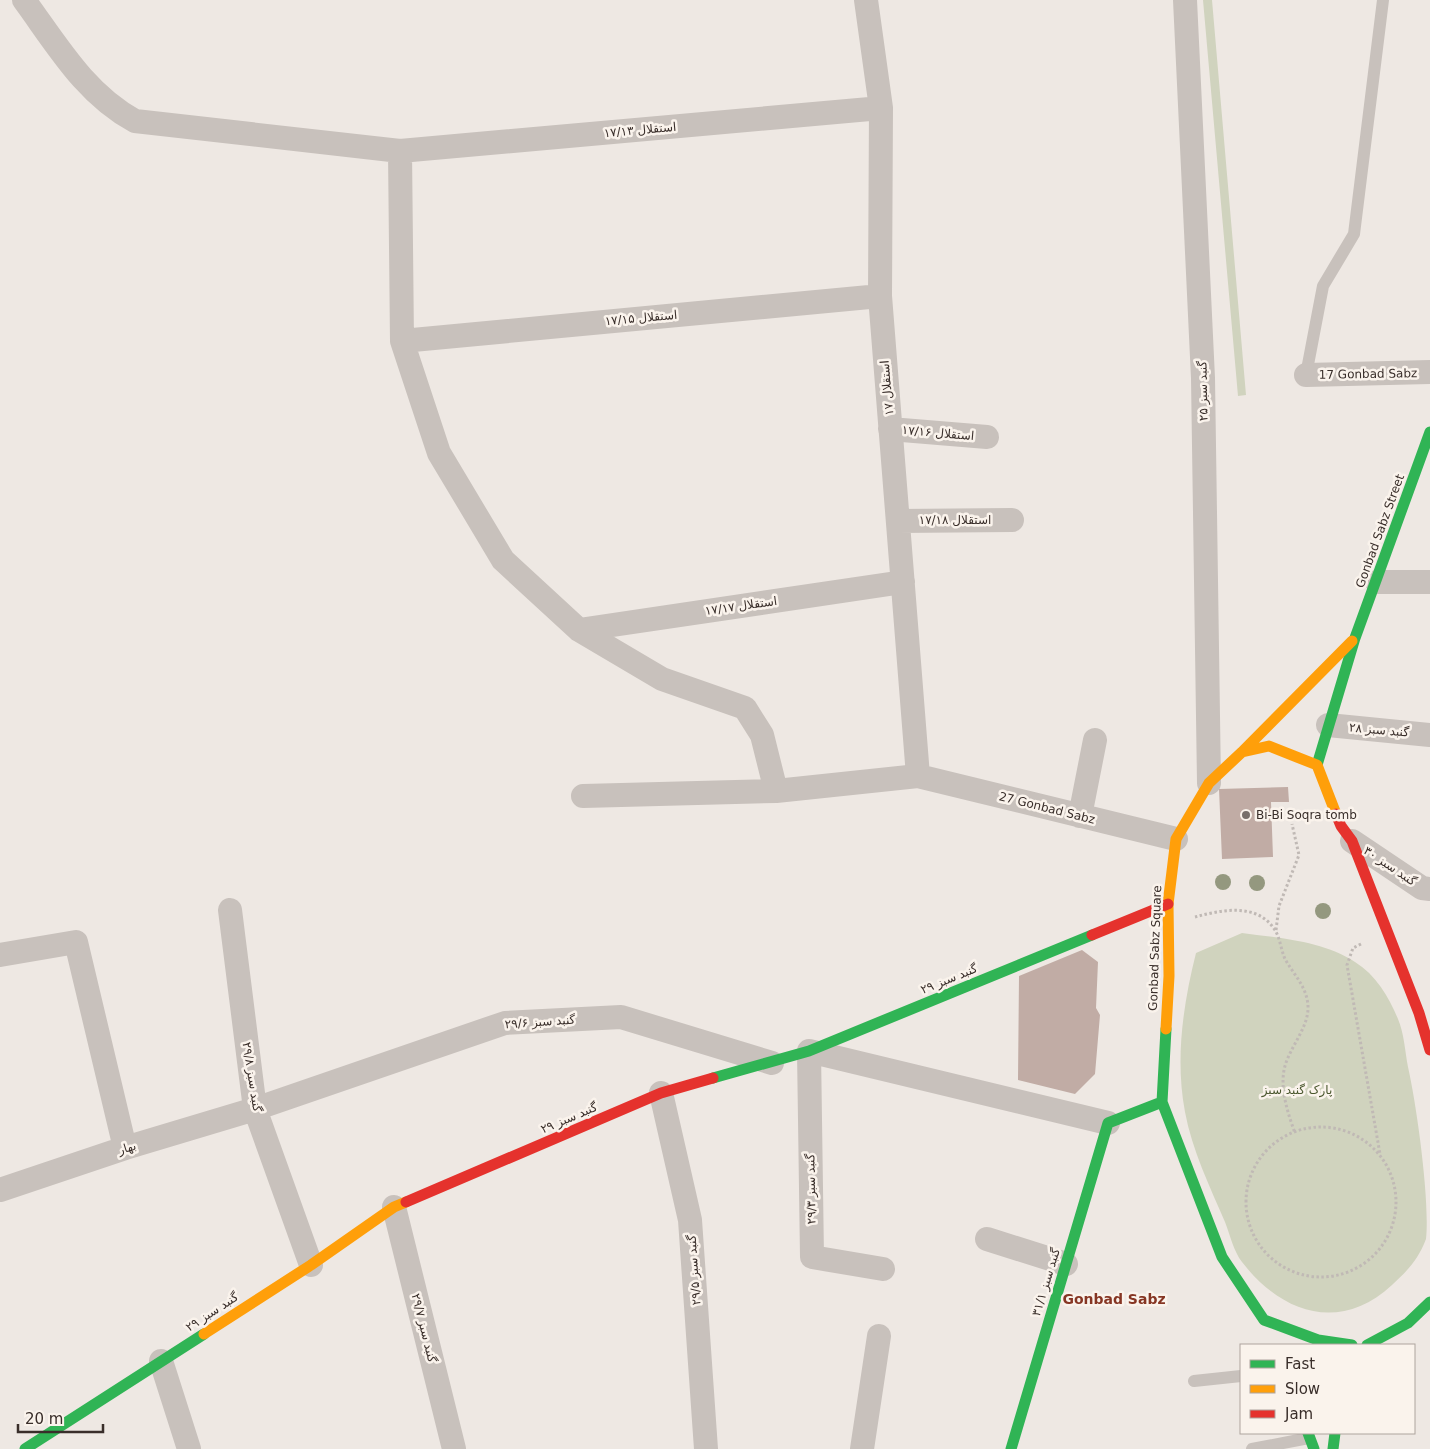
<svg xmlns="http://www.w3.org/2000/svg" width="1430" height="1449" font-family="'DejaVu Sans','Noto Sans Arabic',sans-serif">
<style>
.green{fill:#d0d3be}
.building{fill:#c1aca5}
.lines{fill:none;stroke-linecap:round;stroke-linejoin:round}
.path{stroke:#c0b9b5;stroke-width:3;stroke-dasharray:2.5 2.5;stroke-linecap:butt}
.lane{stroke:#c8c1bc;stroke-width:12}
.street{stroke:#c8c1bc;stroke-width:24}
.fast{stroke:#30b455;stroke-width:11}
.slow{stroke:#ff9f0a;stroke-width:11}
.jam{stroke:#e5322d;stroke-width:11}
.tree{fill:#94987f}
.poi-dot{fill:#786f6b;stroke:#faf3ec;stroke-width:2}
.labels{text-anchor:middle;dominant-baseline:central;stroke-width:5;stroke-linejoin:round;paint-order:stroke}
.street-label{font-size:12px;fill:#392e2a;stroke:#faf3ec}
.poi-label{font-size:12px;fill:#392e2a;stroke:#faf3ec;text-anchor:start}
.park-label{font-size:12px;fill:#4a572e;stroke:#faf3ec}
.neighbourhood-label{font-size:14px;font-weight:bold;fill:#863624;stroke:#faf3ec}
</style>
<rect width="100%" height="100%" fill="#eee8e3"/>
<path class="green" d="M 1203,0 L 1212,0 L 1246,395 L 1238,396 Z
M 1242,933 C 1279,938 1323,941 1355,962 C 1376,975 1389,997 1398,1019 C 1404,1033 1405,1051 1408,1067 C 1417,1107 1430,1202 1426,1239 C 1418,1260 1408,1270 1392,1285 C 1340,1333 1282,1314 1242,1262 C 1234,1252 1230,1235 1225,1222 C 1210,1187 1192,1150 1185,1112 C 1175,1059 1183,1005 1196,953 Z"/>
<path class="building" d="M 1288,787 L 1289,802 L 1271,802 L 1273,857 L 1222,859 L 1219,789 Z
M 1082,950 L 1098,962 L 1096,1008 L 1100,1015 L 1095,1074 L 1075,1094 L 1018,1080 L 1019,976 Z"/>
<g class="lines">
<path class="path" d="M 1195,917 C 1221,910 1257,902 1275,930 C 1280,938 1281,950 1285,959 C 1294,975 1307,987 1308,1006 C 1309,1027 1290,1047 1285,1066 C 1279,1087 1288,1114 1295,1133
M 1276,930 L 1279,906 L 1299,855 L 1292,824
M 1361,944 L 1353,948 L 1347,965 L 1380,1154
M1246 1202a75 75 0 1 1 150 0a75 75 0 1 1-150 0Z"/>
<path class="lane" d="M 1306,375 L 1323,286 L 1354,234 L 1383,0
M 1194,1381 L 1241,1376
M 1252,1449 L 1309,1438"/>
<path class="street" d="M 24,0 C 57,45 85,94 135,121 L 400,151 L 881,108
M 866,0 L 881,108 L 880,296 L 918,776
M 1185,0 L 1203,378 L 1209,783
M 400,151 L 402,341 L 439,453 L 503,560 L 579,630 L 662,679 L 745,708 L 762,735 L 776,791
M 402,341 L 880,296
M 1306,375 L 1430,372
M 890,429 L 987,437
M 898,521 L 1012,520
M 1377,582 L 1430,582
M 579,630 L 903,582
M 1328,725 L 1430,735
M 583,796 L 776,791 L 918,776 L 1176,839
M 1080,816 L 1095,740
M 1352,841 L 1422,888 L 1430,889
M 230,910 L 255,1109 L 311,1265
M 0,955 L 76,942 L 125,1148
M 661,1093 L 690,1220 L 706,1449
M 0,1190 L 125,1148 L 255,1109 L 505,1023 L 621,1017 L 772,1063
M 394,1207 L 454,1449
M 987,1239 L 1066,1264
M 883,1269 L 812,1257 L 809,1051 L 1108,1123
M 161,1361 L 189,1449
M 862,1449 L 879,1336"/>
<path class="fast" d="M 1317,765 L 1355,638 L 1430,432
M 1166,1029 L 1162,1102 L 1222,1257 L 1264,1320 L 1318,1340 L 1352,1345
M 713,1078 L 809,1051 L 1092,935
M 1367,1345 L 1408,1323 L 1430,1302
M 1308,1433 L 1314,1449
M 25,1449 L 204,1334
M 1011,1449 L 1108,1123 L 1162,1102
M 1333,1449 L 1335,1433"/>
<path class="slow" d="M 1242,752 L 1352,641
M 1166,1029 L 1169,976 L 1168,904 L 1176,839 L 1209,783 L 1242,752 L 1269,746 L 1317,765 L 1336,814
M 204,1334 L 311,1265 L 394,1207 L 406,1202"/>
<path class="jam" d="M 1336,814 L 1341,826 L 1352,841 L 1419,1013 L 1430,1050
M 1092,935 L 1168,904
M 406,1202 L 661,1093 L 713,1078"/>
</g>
<g class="tree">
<circle cx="1223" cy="882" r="8"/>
<circle cx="1257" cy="883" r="8"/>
<circle cx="1323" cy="911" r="8"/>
</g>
<circle class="poi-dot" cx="1246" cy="815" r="5"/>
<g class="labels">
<g class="street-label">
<text transform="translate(640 130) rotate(-5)">استقلال ۱۷/۱۳</text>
<text transform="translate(641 318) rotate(-5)">استقلال ۱۷/۱۵</text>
<text transform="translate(1368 374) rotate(-1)">17 Gonbad Sabz</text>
<text transform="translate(887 388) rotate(-95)">استقلال ۱۷</text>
<text transform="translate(1203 391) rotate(-91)">گنبد سبز ۲۵</text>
<text transform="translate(938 433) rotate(5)">استقلال ۱۷/۱۶</text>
<text x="955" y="520">استقلال ۱۷/۱۸</text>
<text transform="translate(1380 531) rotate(-70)">Gonbad Sabz Street</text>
<text transform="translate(741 606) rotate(-8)">استقلال ۱۷/۱۷</text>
<text transform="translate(1379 730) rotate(5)">گنبد سبز ۲۸</text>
<text transform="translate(1047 808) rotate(14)">27 Gonbad Sabz</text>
<text transform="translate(1390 866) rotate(34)">گنبد سبز ۳۰</text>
<text transform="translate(1155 948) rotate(-88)">Gonbad Sabz Square</text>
<text transform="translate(949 979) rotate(-22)">گنبد سبز ۲۹</text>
<text transform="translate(540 1022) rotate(-4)">گنبد سبز ۲۹/۶</text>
<text transform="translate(252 1077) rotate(81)">گنبد سبز ۲۹/۸</text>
<text transform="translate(569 1118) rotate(-23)">گنبد سبز ۲۹</text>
<text transform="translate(127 1148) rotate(-17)">بهار</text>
<text transform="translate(811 1189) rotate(-91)">گنبد سبز ۲۹/۳</text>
<text transform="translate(694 1270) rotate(-94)">گنبد سبز ۲۹/۵</text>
<text transform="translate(1046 1282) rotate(-73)">گنبد سبز ۳۱/۱</text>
<text transform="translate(212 1312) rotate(-33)">گنبد سبز ۲۹</text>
<text transform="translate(424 1328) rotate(76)">گنبد سبز ۲۹/۷</text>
</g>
<g class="poi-label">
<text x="1256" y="815">Bi-Bi Soqra tomb</text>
</g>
<g class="park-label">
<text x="1297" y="1090">پارک گنبد سبز</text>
</g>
<g class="neighbourhood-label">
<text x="1114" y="1299">Gonbad Sabz</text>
</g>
</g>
<rect x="1240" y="1344" width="175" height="90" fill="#faf3ec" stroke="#ada49e"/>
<rect x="1250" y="1360" width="25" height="8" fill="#30b455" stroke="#ada49e"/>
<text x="1285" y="1369" font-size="15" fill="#392e2a">Fast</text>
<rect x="1250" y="1385" width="25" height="8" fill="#ff9f0a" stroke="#ada49e"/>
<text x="1285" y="1394" font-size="15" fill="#392e2a">Slow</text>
<rect x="1250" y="1410" width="25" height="8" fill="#e5322d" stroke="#ada49e"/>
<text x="1285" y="1419" font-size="15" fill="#392e2a">Jam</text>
<path d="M18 1424v8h85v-8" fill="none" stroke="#392e2a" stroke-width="2.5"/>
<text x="25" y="1424" font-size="15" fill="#392e2a" stroke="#faf3ec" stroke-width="4" paint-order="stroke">20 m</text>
</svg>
